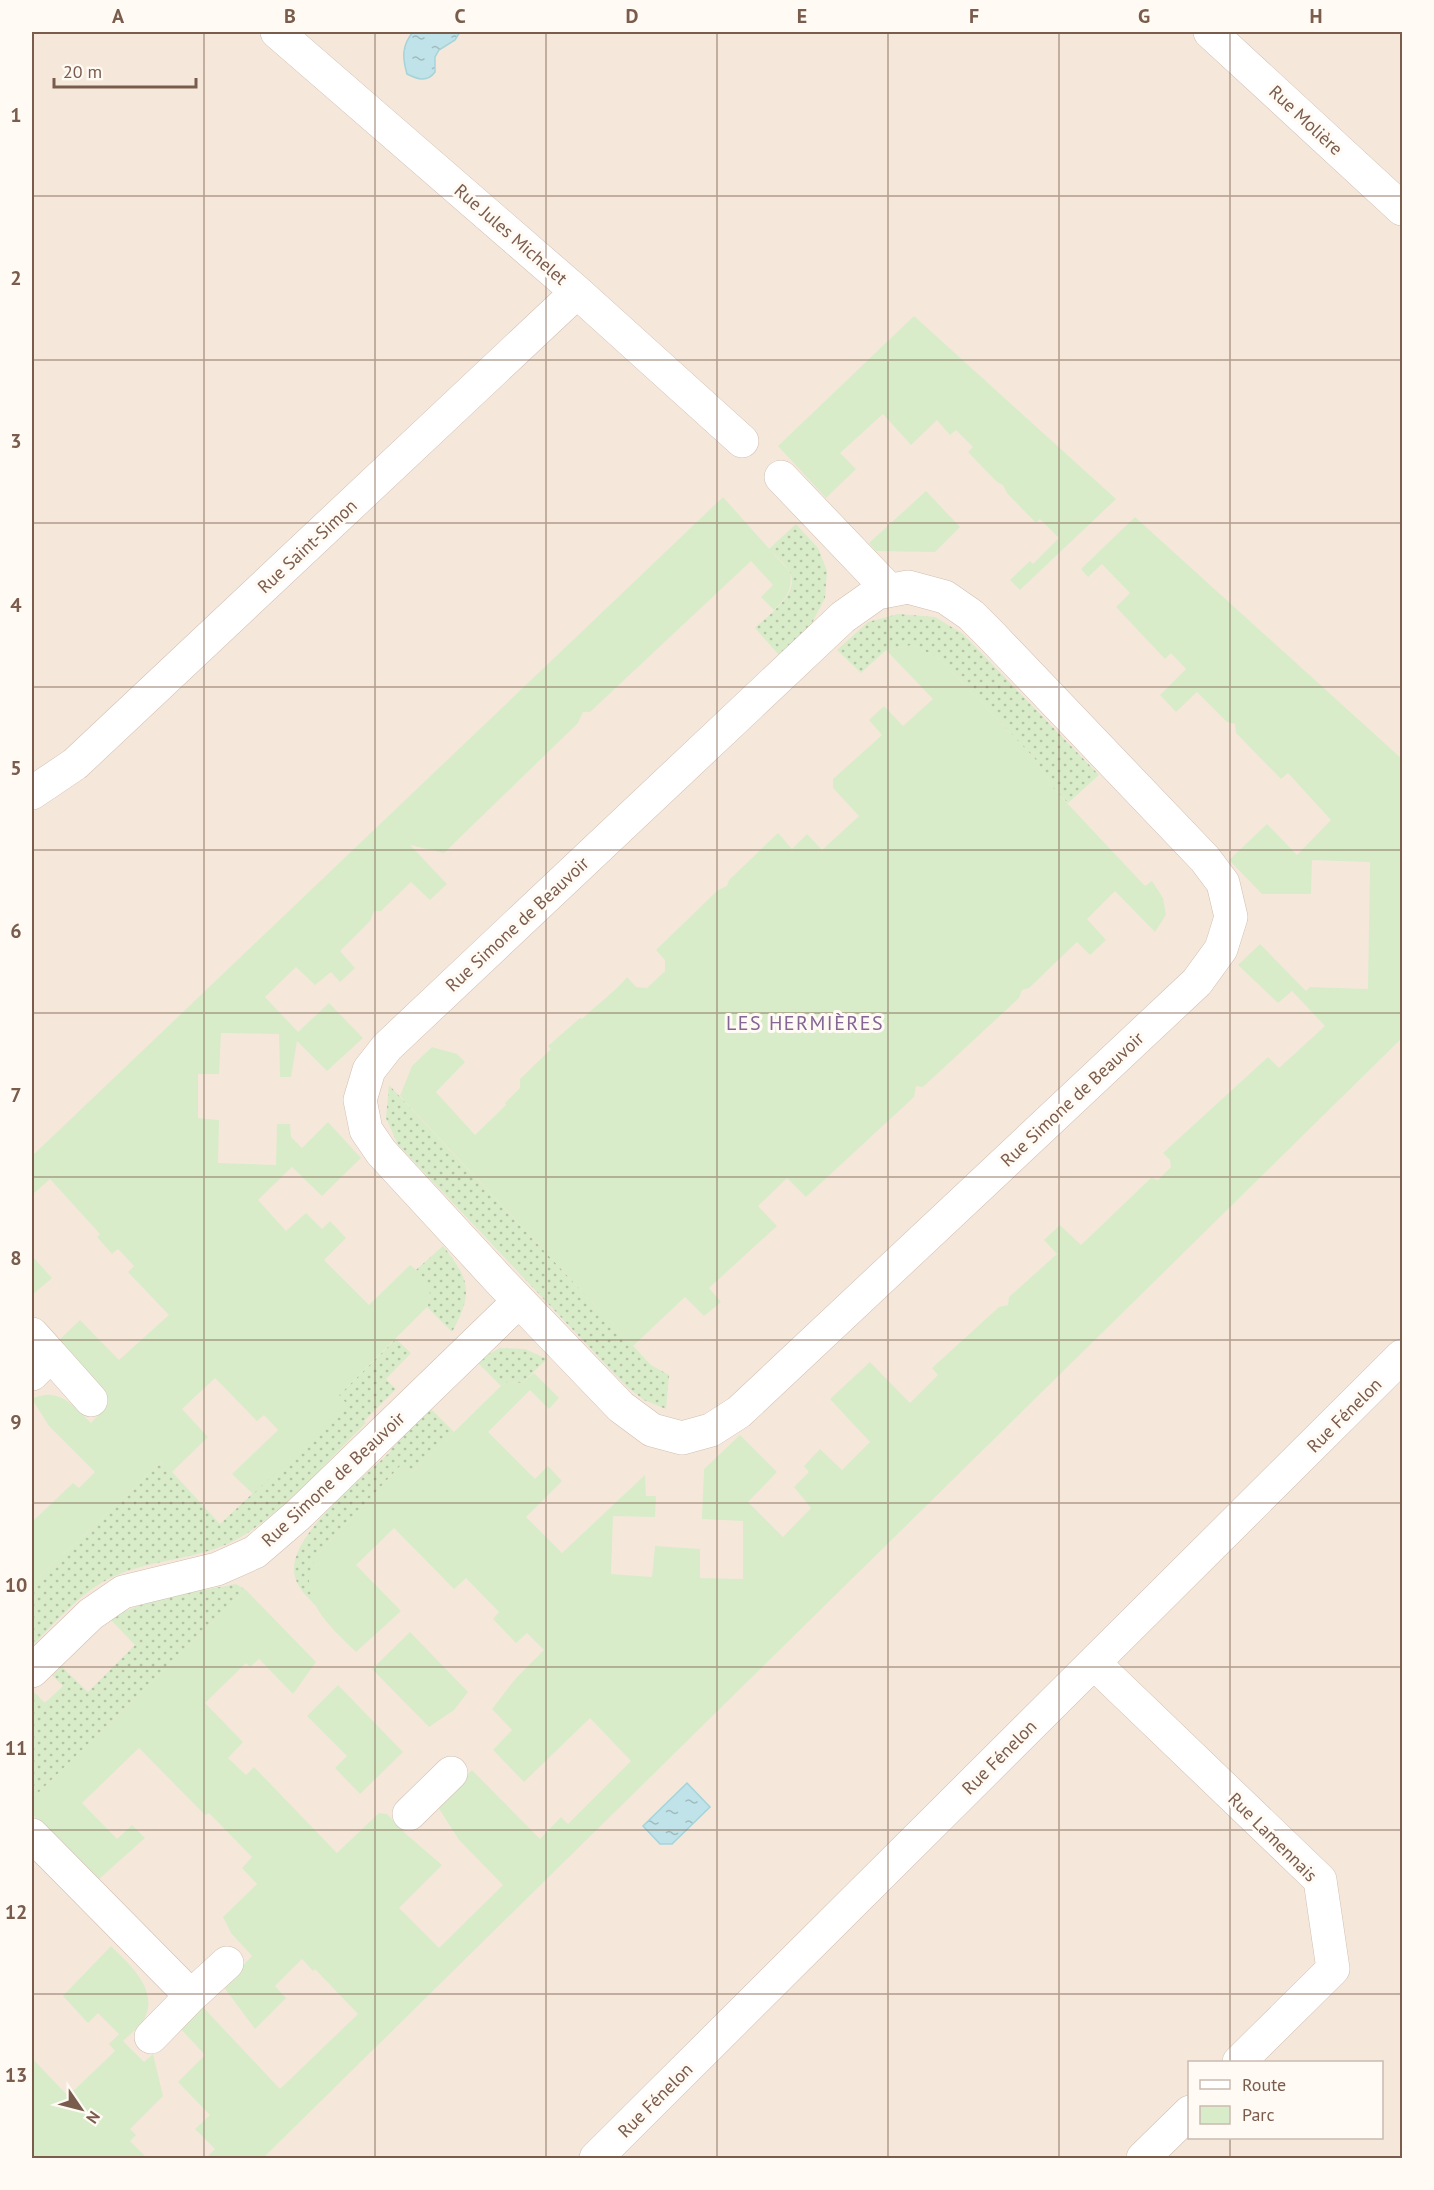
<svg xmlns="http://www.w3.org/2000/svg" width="1434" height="2190" font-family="'PT Sans',sans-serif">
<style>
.residential{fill:#f5e8da;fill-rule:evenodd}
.grass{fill:url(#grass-dots)}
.green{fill:#d8ecc9}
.water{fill:url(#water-ripples);stroke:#a5d3da;stroke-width:1.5}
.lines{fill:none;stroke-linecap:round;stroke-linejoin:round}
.minor-casing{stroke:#d1beb0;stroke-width:34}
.minor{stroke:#fff;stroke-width:33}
.grid{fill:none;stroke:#7a5c4d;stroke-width:1.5;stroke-opacity:0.55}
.labels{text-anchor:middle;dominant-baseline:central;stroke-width:6;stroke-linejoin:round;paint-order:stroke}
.street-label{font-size:18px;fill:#7a5c4d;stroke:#fffaf3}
.neighbourhood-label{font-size:20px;letter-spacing:1.5px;fill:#846695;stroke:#fffaf3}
.neatline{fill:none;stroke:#7a5c4d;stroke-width:2}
.grid-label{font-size:20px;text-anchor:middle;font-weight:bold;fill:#7a5c4d}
</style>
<defs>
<pattern id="grass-dots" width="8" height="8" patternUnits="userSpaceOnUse" patternTransform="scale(1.5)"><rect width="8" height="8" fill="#d8ecc9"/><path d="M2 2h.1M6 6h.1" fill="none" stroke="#b4c2a5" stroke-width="1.8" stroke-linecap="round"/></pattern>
<pattern id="water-ripples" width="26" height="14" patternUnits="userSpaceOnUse" patternTransform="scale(1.5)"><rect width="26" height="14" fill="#bfe3e8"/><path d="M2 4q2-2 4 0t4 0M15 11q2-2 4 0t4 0" fill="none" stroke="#a0bbbe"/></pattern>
</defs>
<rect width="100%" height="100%" fill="#fdf6ec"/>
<path class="residential" d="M 32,32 L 1402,32 L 1402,2158 L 32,2158 ZM 1190,2062 L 1382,2062 L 1382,2138 L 1190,2138 Z"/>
<path class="grass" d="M 796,524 L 818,548 L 827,571 L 825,598 L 811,625 L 779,655 L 755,628 C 768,615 802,593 789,571 C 784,563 776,556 769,549 Z
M 898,614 L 935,617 L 963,634 L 1099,775 L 1068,803 L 1052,787 L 1035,759 L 941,660 L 913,645 L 886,650 L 861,673 L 837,650 L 868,622 Z
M 389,1085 L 651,1365 L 669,1375 L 666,1409 L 644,1400 L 627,1387 L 398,1145 L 386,1118 Z
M 443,1246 C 471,1281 473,1293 452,1332 L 427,1307 C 433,1290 428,1283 416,1270 Z
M 396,1339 L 411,1353 L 386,1379 L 396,1389 L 364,1421 L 366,1423 C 326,1462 288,1508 241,1537 C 202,1560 155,1558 115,1576 C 82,1590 57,1621 32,1646 L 32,1584 L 162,1461 L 220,1524 L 347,1405 L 338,1396 Z
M 500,1348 L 525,1349 L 547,1359 L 522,1383 L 507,1382 L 501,1386 L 476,1361 Z
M 429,1407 L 454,1432 L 413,1472 L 403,1463 L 318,1554 L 310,1588 L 316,1606 C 306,1596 296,1587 294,1572 C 290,1534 365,1476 391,1451 L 389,1447 Z
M 236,1584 L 246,1590 L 32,1799 L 32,1696 L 34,1692 L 45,1703 L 63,1686 L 52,1675 L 62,1667 L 88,1692 L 135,1645 L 110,1619 C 148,1597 194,1592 236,1584 Z"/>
<path class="green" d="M 914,316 L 1116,499 L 1020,590 L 1010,580 L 1030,561 L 1033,564 L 1059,538 L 1040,519 L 1036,523 L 1007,493 L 1003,485 L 997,482 L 968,452 L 973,447 L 956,430 L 950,435 L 937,420 L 911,445 L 883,414 L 840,453 L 856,469 L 826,498 L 778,446 Z
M 926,491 L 960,527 L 935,552 L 876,551 L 869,543 Z
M 723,497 L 790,572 C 793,590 786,598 774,610 L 761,597 L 773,585 L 751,561 L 590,712 L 583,712 L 578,723 L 444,853 L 410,845 L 447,884 L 430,900 L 411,882 L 381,911 L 374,911 L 370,921 L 340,951 L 355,968 L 340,982 L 331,972 L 315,985 L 296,967 L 265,997 L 298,1032 L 329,1003 L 363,1038 L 327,1071 L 297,1041 L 291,1077 L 280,1077 L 279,1034 L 221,1033 L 219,1074 L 198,1074 L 198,1118 L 219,1120 L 218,1163 L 276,1165 L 277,1124 L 290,1124 L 291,1137 L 302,1148 L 328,1122 L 361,1158 L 322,1196 L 292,1167 L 258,1200 L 286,1231 L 306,1213 L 322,1229 L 330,1221 L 346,1238 L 324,1260 L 369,1305 L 410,1265 C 426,1278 434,1286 427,1307 L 339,1395 L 348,1405 L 253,1494 L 232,1474 L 278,1430 L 264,1415 L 257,1421 L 215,1378 L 182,1409 L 208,1437 L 172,1472 L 162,1461 L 32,1584 L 32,1522 L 73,1483 L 79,1488 L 95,1472 L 49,1426 L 32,1399 C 58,1386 73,1405 91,1423 L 109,1403 L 55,1344 L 80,1320 L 119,1360 L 169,1315 L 128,1272 L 134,1266 L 118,1249 L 112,1254 L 97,1237 L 100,1234 L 50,1179 L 32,1195 L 32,1156 Z
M 1135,517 L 1402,759 L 1402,1038 L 263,2158 L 206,2158 L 215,2149 L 195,2129 L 210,2115 L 178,2082 L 205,2055 L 179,2027 L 202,2006 L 280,2089 L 358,2014 L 315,1969 L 313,1971 L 302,1959 L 275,1986 L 286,1998 L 255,2029 L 223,1986 L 252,1956 L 231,1933 L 223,1917 L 257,1884 L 242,1868 L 252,1857 L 209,1813 L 205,1815 L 139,1748 L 82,1803 L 117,1839 L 132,1825 L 145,1838 L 98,1880 L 32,1814 L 32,1799 L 246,1590 L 316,1662 L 293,1694 L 259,1659 L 250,1667 L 246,1663 L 205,1703 L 243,1742 L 228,1758 L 246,1775 L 254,1767 L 337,1853 L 379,1813 L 387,1814 L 406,1834 L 442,1865 L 399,1908 L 439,1948 L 503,1885 L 459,1840 L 436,1804 L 472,1770 L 540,1839 L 561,1817 L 568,1824 L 631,1761 L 590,1718 L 524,1782 L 493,1750 L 512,1730 L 492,1709 L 516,1678 L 544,1650 L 527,1633 L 516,1643 L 493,1619 L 499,1612 L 466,1578 L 454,1589 L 394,1528 L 356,1565 L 401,1611 L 356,1652 C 335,1631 303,1605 310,1571 C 312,1565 316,1559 318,1554 L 403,1463 L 413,1472 L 501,1386 L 507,1382 L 522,1383 L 534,1373 L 559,1398 L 549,1409 L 530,1390 L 488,1432 L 535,1479 L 548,1466 L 562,1481 L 526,1517 L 562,1553 L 645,1475 L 646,1496 L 656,1496 L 655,1517 L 613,1516 L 611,1574 L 652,1577 L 655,1546 L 700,1549 L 700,1578 L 743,1579 L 743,1521 L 702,1519 L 704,1469 L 740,1435 L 777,1472 L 748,1502 L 783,1537 L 811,1508 L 794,1487 L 809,1472 L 804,1466 L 820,1449 L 842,1470 L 870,1442 L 830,1399 L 870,1362 L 910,1403 L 938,1375 L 932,1368 L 999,1307 L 1008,1305 L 1009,1297 L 1057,1254 L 1044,1240 L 1060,1225 L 1081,1245 L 1151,1178 L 1158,1180 L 1171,1167 L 1170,1160 L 1163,1153 L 1268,1057 L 1279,1068 L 1325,1026 L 1292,991 L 1278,1003 L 1238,965 L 1260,944 L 1306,991 L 1310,987 L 1368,989 L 1370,862 L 1312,860 L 1311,894 L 1262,894 L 1229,860 L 1267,824 L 1297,855 L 1331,820 L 1288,773 L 1281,779 L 1236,733 L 1235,724 L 1227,722 L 1197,692 L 1176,712 L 1160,695 L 1186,669 L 1171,653 L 1165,659 L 1116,607 L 1130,593 L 1102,564 L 1088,577 L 1081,569 Z
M 913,645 L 941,660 L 1035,759 L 1052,787 L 1145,886 L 1152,881 L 1163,898 L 1166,915 L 1155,932 L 1115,891 L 1087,919 L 1106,940 L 1090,955 L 1077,942 L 1029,988 L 1022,990 L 1019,998 L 923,1087 L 916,1086 L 914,1097 L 808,1195 L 806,1197 L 787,1178 L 758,1206 L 777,1226 L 709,1288 L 721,1302 L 704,1316 L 685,1297 L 633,1346 L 400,1096 L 412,1066 L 432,1047 L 457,1054 L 465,1062 L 436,1092 L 475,1135 L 506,1105 L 505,1103 L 520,1088 L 520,1079 L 551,1049 L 548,1046 L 580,1018 L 582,1019 C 596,1005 615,992 627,977 L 636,987 L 647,988 L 665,971 L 665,960 L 656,950 L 718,890 L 727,886 L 729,880 L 778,833 L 792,849 L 807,834 L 822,850 L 859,816 L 833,788 L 833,779 L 882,735 L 869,720 L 884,706 L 903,726 L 933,699 L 886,650 Z
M 32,1256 L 52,1278 L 32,1295 Z
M 410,1632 L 468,1692 L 454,1710 L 429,1727 L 372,1669 Z
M 338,1685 L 403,1752 L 360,1794 L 335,1768 L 347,1756 L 307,1716 Z
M 111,1946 C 131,1966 163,1993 141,2024 C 136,2030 128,2036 123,2041 L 144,2062 L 153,2054 L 163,2096 L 130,2129 L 136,2135 L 130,2141 L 147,2158 L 32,2158 L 32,2058 L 68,2096 L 115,2051 L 109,2044 L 119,2034 L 98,2013 L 88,2023 L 63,1996 Z"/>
<path class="water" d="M 413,32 L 460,32 L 455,40 L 439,50 L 435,57 L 435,72 C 427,83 417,79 407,74 C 402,57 402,45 413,32 Z
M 687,1783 L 710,1807 L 672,1844 L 660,1844 L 643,1826 Z"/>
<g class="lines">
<defs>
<path id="minor" d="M 277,32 L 577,292 L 742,441
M 1210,32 L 1402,209
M 781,477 L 889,590
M 908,587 L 945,597 L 971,615 L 991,635 L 1205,859 L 1223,883 L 1231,917 L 1221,949 L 1197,982 L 739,1412 L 711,1430 L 682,1438 L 652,1430 L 621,1407 L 500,1281 L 381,1152 L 366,1130 L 360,1100 L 369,1070 L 387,1047 L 843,617 L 877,593 Z
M 32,793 L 75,764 L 577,292
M 32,1334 L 51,1355 L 32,1374
M 51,1355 L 91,1400
M 1094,1663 L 1320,1880 L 1333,1969 L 1239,2062
M 32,1671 L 91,1614 L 123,1592 L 217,1569 L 255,1552 L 298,1515 L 519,1301
M 409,1814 L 451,1773
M 32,1835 L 191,1996 L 227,1963
M 151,2037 L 191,1996
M 596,2158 L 1402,1356
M 1143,2158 L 1190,2112"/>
</defs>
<use href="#minor" class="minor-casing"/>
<use href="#minor" class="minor"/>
</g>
<path class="grid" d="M 204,32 L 204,2158M 375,32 L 375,2158M 546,32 L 546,2158M 717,32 L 717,2158M 888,32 L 888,2158M 1059,32 L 1059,2158M 1230,32 L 1230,2062M 32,196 L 1402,196M 32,360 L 1402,360M 32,523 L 1402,523M 32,687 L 1402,687M 32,850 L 1402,850M 32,1013 L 1402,1013M 32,1177 L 1402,1177M 32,1340 L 1402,1340M 32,1503 L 1402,1503M 32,1667 L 1402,1667M 32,1830 L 1402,1830M 32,1994 L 1402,1994M 1230,2138 L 1230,2158"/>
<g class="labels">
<g class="street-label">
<text transform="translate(1306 120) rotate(43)">Rue Molière</text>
<text transform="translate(511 234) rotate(41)">Rue Jules Michelet</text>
<text transform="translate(307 546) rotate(-43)">Rue Saint-Simon</text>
<text transform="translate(517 924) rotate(-43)">Rue Simone de Beauvoir</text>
<text transform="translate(1072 1099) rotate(-43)">Rue Simone de Beauvoir</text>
<text transform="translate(1344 1415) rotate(-45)">Rue Fénelon</text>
<text transform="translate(333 1479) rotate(-43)">Rue Simone de Beauvoir</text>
<text transform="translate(999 1757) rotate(-45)">Rue Fénelon</text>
<text transform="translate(1273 1837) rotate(45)">Rue Lamennais</text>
<text transform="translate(655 2100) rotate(-45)">Rue Fénelon</text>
</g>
<g class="neighbourhood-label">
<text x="805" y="1023">LES HERMIÈRES</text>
</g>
</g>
<rect width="1434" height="2190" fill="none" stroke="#fffaf3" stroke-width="66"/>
<rect x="1188" y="2061" width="195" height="78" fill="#fffaf3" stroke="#cabbb1" stroke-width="1.5"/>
<rect x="1200" y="2080" width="30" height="9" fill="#ffffff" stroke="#cabbb1" stroke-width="1.5"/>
<text x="1242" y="2091" font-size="18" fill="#7a5c4d">Route</text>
<rect x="1200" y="2106" width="30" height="18" fill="#d8ecc9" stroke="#cabbb1" stroke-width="1.5"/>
<text x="1242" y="2121" font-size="18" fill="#7a5c4d">Parc</text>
<g transform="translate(81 2109) rotate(125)" stroke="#fffaf3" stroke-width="4.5" paint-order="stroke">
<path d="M0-4.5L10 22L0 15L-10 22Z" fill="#7a5c4d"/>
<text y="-9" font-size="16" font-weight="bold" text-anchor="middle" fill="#7a5c4d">N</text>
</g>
<path d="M54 78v9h142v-9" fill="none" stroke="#7a5c4d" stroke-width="3"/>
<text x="63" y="78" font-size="18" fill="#7a5c4d" stroke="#fffaf3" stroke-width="4.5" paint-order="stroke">20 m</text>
<rect x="33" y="33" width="1368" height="2124" class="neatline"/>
<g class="grid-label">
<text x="118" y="23">A</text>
<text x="290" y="23">B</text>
<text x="460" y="23">C</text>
<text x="632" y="23">D</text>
<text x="802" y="23">E</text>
<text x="974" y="23">F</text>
<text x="1144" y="23">G</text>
<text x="1316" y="23">H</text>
<text x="16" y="122">1</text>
<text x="16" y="285">2</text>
<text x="16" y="448">3</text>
<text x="16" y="612">4</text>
<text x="16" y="775">5</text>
<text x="16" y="938">6</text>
<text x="16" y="1102">7</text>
<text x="16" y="1265">8</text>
<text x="16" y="1429">9</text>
<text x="16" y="1592">10</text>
<text x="16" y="1755">11</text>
<text x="16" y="1919">12</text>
<text x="16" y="2082">13</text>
</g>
</svg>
